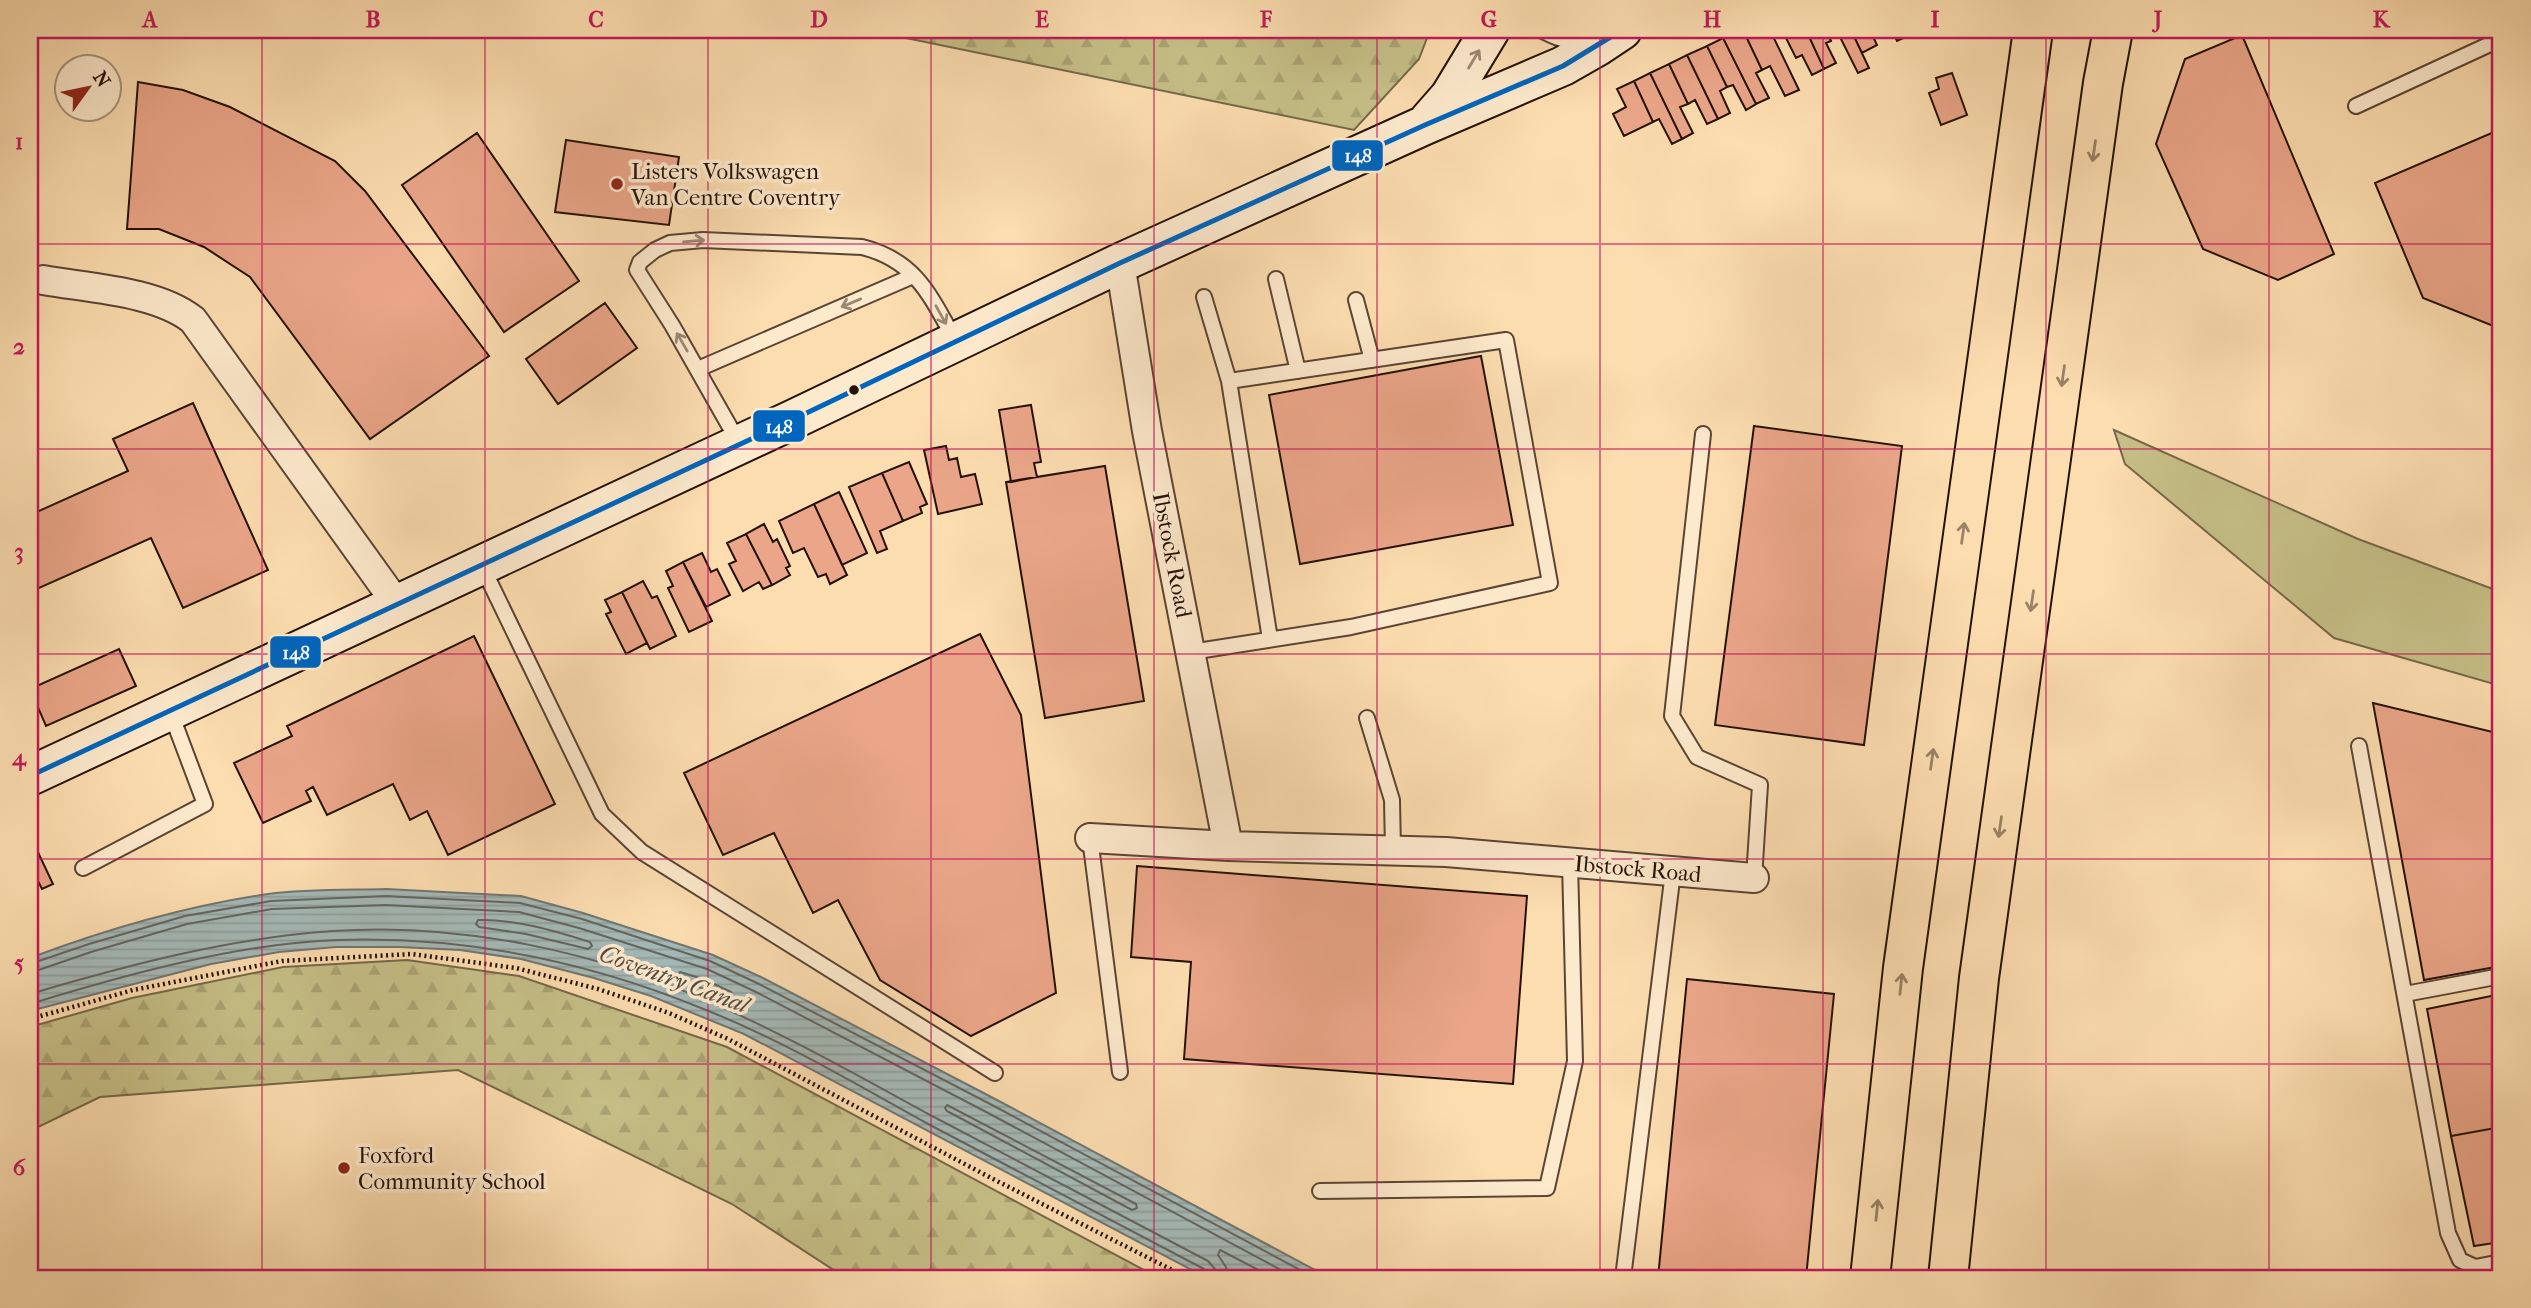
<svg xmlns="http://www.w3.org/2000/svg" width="2531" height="1308" font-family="'IM FELL French Canon',serif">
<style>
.grass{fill:#c6bf87;stroke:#756848;stroke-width:2}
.forest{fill:url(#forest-firs);stroke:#756848;stroke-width:2}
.water{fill:url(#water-rules);stroke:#717671;stroke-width:2}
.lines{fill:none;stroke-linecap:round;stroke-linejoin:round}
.shore{stroke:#646560;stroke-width:2}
.building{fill:#eba689;stroke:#241109;stroke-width:2}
.lane-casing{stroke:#5a4433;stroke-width:18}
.street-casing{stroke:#5a4433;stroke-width:32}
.secondary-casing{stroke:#241109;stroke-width:42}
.highway-casing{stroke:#241109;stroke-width:42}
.path{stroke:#241109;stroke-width:4.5;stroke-dasharray:2 3.5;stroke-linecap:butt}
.lane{stroke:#fde9cc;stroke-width:14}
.street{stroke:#fde9cc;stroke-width:28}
.secondary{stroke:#fde9cc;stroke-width:38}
.highway{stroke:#fcddb0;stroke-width:38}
.bus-1-casing{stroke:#fde9cc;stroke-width:10}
.bus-1{stroke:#0065bd;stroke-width:5}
.oneway{stroke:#9b8874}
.oneway2{stroke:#9b8165}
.grid{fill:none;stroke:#c2185b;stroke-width:2;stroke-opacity:0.55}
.poi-dot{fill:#8f2418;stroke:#fde9cc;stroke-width:2.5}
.bus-dot{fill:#241109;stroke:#fde9cc;stroke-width:2.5}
.labels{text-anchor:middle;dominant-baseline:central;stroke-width:7;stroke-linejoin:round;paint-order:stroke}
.poi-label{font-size:23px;fill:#241109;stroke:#fde9cc;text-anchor:start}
.street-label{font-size:23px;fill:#241109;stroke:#fde9cc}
.water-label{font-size:24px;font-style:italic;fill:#514c46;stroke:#fde9cc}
.line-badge{stroke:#fde9cc;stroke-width:2.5}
.badge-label{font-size:19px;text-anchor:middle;font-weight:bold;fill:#fff}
.neatline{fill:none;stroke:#c2185b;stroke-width:2.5}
.grid-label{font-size:23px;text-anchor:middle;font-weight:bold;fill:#c2185b}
</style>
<defs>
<pattern id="forest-firs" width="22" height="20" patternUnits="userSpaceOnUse" patternTransform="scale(1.75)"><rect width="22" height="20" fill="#c6bf87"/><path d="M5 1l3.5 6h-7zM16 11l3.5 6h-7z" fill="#aaa373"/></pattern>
<pattern id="water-rules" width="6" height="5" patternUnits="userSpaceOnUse" patternTransform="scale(1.75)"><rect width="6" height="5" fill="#a4b9b7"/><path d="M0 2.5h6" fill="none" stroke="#8d9e9c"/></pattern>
</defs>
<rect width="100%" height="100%" fill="#fcddb0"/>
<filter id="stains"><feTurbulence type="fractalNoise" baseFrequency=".00286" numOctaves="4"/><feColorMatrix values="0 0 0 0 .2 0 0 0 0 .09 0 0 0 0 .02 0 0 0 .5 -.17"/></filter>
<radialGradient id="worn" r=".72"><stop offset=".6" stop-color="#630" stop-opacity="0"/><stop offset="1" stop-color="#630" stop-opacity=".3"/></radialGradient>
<path class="grass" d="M 2114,430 L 2358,539 L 2501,592 L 2501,686 L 2334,638 L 2125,464 Z"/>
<path class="forest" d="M 867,30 L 1430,30 L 1419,59 L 1354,130 Z
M 407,960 L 519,976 L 727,1047 L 1159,1278 L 846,1278 L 732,1204 L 458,1070 L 100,1097 L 30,1131 L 30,1027 L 132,998 L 283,967 Z"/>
<path class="water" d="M 386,889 L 521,896 L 583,913 L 713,955 L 763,978 L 997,1100 L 1330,1278 L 1207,1278 L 744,1034 L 651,996 L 594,978 L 521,959 L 460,950 L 400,947 L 336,947 L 279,952 L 211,964 L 30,1011 L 30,958 C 107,929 186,906 268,894 C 306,889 347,890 386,889 Z"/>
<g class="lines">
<path class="shore" d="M 478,920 C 516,919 555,931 590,942 L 592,946 L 588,949 L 526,934 L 479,927 L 476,924 Z
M 30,964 L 89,944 L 185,916 L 271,901 L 386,896 L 520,903 L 582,919 L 710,961 L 759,984 L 994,1106 L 1315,1278
M 680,972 L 703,979 L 731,992 L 733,997 L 729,999 L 679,979 L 678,975 Z
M 30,973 L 91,952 L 187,924 L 272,909 L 386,905 L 519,912 L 579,928 L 707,969 L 756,992 L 990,1114 L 1296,1278
M 30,994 C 128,965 230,938 333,931 C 462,922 597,952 715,1004 C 790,1037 862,1078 934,1117 C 1025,1165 1117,1213 1208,1261 L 1215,1269 L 1217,1278
M 30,1004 C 124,975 240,943 338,940 C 465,936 588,961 706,1010 C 784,1041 857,1085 930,1125 C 1021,1173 1112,1221 1204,1269 L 1207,1273 L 1208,1278
M 947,1105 L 1136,1204 L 1137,1208 L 1132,1210 L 947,1111 L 945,1108 Z
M 1227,1278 L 1226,1267 L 1218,1255 L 1220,1250 L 1274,1278"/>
</g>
<path class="building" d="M 1740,30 L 1743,30 L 1762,70 L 1756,73 L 1769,98 L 1756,104 L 1723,38 Z
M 1743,30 L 1770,30 L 1799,90 L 1785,96 L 1770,66 L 1762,70 Z
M 1782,30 L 1806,30 L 1824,69 L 1812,75 L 1802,55 L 1796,58 Z
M 1806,30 L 1826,30 L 1831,41 L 1826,43 L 1836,63 L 1824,69 Z
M 1831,30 L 1851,30 L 1869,68 L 1858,73 L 1839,35 L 1835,37 Z
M 1851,30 L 1870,30 L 1877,45 L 1862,53 Z
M 1892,30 L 1908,30 L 1910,35 L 1897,41 Z
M 2242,35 L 2334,254 L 2278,280 L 2203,249 L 2156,144 L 2185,59 Z
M 1723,38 L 1756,104 L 1746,110 L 1733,85 L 1727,87 L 1707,46 Z
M 1707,46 L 1727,87 L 1720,91 L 1730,113 L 1718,119 L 1687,55 Z
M 1687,55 L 1718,119 L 1707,124 L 1695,100 L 1688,104 L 1669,64 Z
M 1669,64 L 1688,104 L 1680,107 L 1693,133 L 1682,139 L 1650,73 Z
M 1650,73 L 1682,139 L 1672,144 L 1659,119 L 1653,122 L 1634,81 Z
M 1952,73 L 1967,115 L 1941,125 L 1929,93 L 1939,89 L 1936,78 Z
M 1634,81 L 1653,122 L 1624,136 L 1613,114 L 1626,107 L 1617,89 Z
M 138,82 L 183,90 L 230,107 L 335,161 L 365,191 L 489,356 L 370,439 L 250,277 L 204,247 L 159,229 L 127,229 Z
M 2501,129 L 2501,329 L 2423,298 L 2375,183 Z
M 477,133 L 579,281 L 504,332 L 402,185 Z
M 566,140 L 679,157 L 669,225 L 555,212 Z
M 605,303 L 637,348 L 558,404 L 526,359 Z
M 1481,356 L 1513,525 L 1300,564 L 1269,395 Z
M 193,403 L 268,570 L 183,608 L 151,538 L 30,592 L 30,515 L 128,471 L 113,439 Z
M 1031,405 L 1041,462 L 1034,463 L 1037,477 L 1011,482 L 999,410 Z
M 1754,426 L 1902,446 L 1864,745 L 1715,725 Z
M 946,446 L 949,460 L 957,458 L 961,477 L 975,474 L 982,504 L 938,514 L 924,450 Z
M 909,462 L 927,504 L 920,507 L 922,513 L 903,521 L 882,473 Z
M 1105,466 L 1144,701 L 1045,718 L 1006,482 Z
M 882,473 L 903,521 L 880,531 L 887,549 L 877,553 L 849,487 Z
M 839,492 L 867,553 L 842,565 L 814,504 Z
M 814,504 L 847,575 L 830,584 L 826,574 L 818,577 L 804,548 L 793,553 L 779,521 Z
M 764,524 L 773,542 L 777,539 L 790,566 L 786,568 L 790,575 L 772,585 L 746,534 Z
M 746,534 L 772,585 L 763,589 L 759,582 L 743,591 L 729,564 L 736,561 L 727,543 Z
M 702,553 L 711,572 L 717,569 L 730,595 L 706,607 L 683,562 Z
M 683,562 L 712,621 L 689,632 L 668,588 L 673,586 L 666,571 Z
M 643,581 L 652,598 L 657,596 L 676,636 L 650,649 L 622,592 Z
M 622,592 L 647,643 L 626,654 L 606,614 L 611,612 L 605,600 Z
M 980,634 L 1021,715 L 1056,993 L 971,1036 L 880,980 L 838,900 L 813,913 L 774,833 L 723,855 L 684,773 Z
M 474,636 L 555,804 L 448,855 L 427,811 L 410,820 L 393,784 L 327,815 L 313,787 L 306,791 L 311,801 L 263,823 L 234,763 L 292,736 L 287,726 Z
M 119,649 L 136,686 L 46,726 L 30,689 Z
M 30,701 L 38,718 L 30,722 Z
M 2373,703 L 2501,734 L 2501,966 L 2424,980 Z
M 35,846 L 53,884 L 42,889 L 36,877 L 30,880 L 30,848 Z
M 1137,866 L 1527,896 L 1513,1084 L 1184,1059 L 1191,962 L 1131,957 Z
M 1687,979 L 1834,994 L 1806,1278 L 1658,1278 Z
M 2501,994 L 2501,1127 L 2451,1136 L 2427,1009 Z
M 2501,1127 L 2501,1242 L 2474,1246 L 2451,1136 Z"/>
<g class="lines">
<defs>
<path id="lane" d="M 1541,30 C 1556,38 1567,43 1584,39
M 2356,106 L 2501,39
M 1276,279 L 1298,371
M 1204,297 L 1229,381
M 1356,300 L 1372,360
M 698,369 L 913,276
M 1703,434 L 1672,716 L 1697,757 L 1760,785 L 1754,878
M 739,443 L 672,325 L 637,270 L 640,262 L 655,250 L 670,243 L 703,240 L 862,247 C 915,260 930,295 955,340
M 482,566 L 602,814 L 642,852 L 995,1073
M 1191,652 L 1351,627 L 1550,583 L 1506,340 L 1229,381 L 1270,639
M 1367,718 L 1392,800 L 1393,851
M 2359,746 L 2448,1233 L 2460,1260 L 2475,1267 L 2501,1262
M 1090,838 L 1120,1072
M 83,868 L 205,804 L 170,711
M 2405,994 L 2501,976
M 1320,1191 L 1547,1188 L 1575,1061 L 1570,863
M 1623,1278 L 1673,872"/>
<path id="street" d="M 1120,263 L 1147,431 L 1228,846
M 43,280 C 88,288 157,291 193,320 L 397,604
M 1090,838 L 1228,846 L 1446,852 L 1754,878"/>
<path id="secondary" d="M 1429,120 L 1450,96 L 1490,30
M 30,776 L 792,420 L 1120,263 L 1425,125 L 1563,66 L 1598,46 L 1622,30"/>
<path id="highway" d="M 1870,1278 L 1903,968 L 2033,30
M 1948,1278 L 1979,978 L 2103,83 L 2113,30"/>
</defs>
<use href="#lane" class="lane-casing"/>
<use href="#street" class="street-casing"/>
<use href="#secondary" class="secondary-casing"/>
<use href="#highway" class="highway-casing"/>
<path class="path" d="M 30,1019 L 133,990 L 282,961 L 412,954 L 516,968 L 598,989 L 669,1013 L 728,1039 L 995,1180 L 1188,1278"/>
<use href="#lane" class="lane"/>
<use href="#street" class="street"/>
<use href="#secondary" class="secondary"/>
<use href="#highway" class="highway"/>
<defs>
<path id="bus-1" d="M 30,776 L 792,420 L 1120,263 L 1425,125 L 1563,66 L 1622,30"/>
</defs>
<use href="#bus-1" class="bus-1-casing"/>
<use href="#bus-1" class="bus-1"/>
</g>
<defs><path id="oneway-shaft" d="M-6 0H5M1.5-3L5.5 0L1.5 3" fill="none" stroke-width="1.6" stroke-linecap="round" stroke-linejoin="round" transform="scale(1.75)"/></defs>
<g class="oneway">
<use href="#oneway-shaft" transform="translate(1474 59) rotate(-59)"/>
<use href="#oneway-shaft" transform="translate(694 241) rotate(-5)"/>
<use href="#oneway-shaft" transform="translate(851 303) rotate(157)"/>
<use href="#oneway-shaft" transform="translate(941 315) rotate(61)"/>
<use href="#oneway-shaft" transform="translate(682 342) rotate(-120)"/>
</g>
<g class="oneway2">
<use href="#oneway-shaft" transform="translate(2094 151) rotate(98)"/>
<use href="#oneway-shaft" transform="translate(2063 376) rotate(98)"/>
<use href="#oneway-shaft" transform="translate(1963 533) rotate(-82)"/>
<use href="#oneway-shaft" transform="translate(2032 601) rotate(98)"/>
<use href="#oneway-shaft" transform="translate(1932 759) rotate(-82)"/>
<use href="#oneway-shaft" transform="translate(2000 827) rotate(98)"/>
<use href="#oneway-shaft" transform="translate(1901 984) rotate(-84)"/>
<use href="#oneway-shaft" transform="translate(1877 1210) rotate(-84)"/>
</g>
<path class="grid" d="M 262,30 L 262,1278M 485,30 L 485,1278M 708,30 L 708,1278M 931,30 L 931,1278M 1154,30 L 1154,1278M 1377,30 L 1377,1278M 1600,30 L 1600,1278M 1823,30 L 1823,1278M 2046,30 L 2046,1278M 2269,30 L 2269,1278M 30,244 L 2501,244M 30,449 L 2501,449M 30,654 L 2501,654M 30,859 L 2501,859M 30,1064 L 2501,1064"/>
<g class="poi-dot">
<circle cx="617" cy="184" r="7"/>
<circle cx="344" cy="1168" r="7"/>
</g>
<circle class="bus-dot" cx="854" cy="390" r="6"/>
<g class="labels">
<g class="poi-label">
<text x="631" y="171">Listers Volkswagen<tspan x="631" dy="26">Van Centre Coventry</tspan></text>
<text x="358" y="1155">Foxford<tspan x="358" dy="26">Community School</tspan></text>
</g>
<g class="street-label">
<text transform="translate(1172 555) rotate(79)">Ibstock Road</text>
<text transform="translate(1638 869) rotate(5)">Ibstock Road</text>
</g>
<g class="water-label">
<text transform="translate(674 979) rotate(20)">Coventry Canal</text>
</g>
</g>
<g class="line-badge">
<rect x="1331" y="139" width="53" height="33" rx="7" fill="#0065bd"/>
<rect x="752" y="409" width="54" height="34" rx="7" fill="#0065bd"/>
<rect x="269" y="635" width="53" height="34" rx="7" fill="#0065bd"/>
</g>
<g class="badge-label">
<text x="1358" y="162">148</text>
<text x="779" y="433">148</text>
<text x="296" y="659">148</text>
</g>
<rect width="2531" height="1308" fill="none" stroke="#fcddb0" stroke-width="77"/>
<g transform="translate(88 88) rotate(57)"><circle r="33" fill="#fde9cc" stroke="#a6937e" stroke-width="2"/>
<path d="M0-5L12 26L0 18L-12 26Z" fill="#8f2418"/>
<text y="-10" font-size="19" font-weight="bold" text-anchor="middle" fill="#241109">N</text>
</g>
<rect x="38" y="38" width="2454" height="1232" class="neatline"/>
<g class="grid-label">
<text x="150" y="27">A</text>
<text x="373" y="27">B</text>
<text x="596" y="27">C</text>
<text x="819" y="27">D</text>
<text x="1042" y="27">E</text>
<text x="1266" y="27">F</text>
<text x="1489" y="27">G</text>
<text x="1712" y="27">H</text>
<text x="1935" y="27">I</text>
<text x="2158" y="27">J</text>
<text x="2381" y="27">K</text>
<text x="19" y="149">1</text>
<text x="19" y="354">2</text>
<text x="19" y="559">3</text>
<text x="19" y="765">4</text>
<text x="19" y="970">5</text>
<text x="19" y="1175">6</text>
</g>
<rect width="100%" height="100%" filter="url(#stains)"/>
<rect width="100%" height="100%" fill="url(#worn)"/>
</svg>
